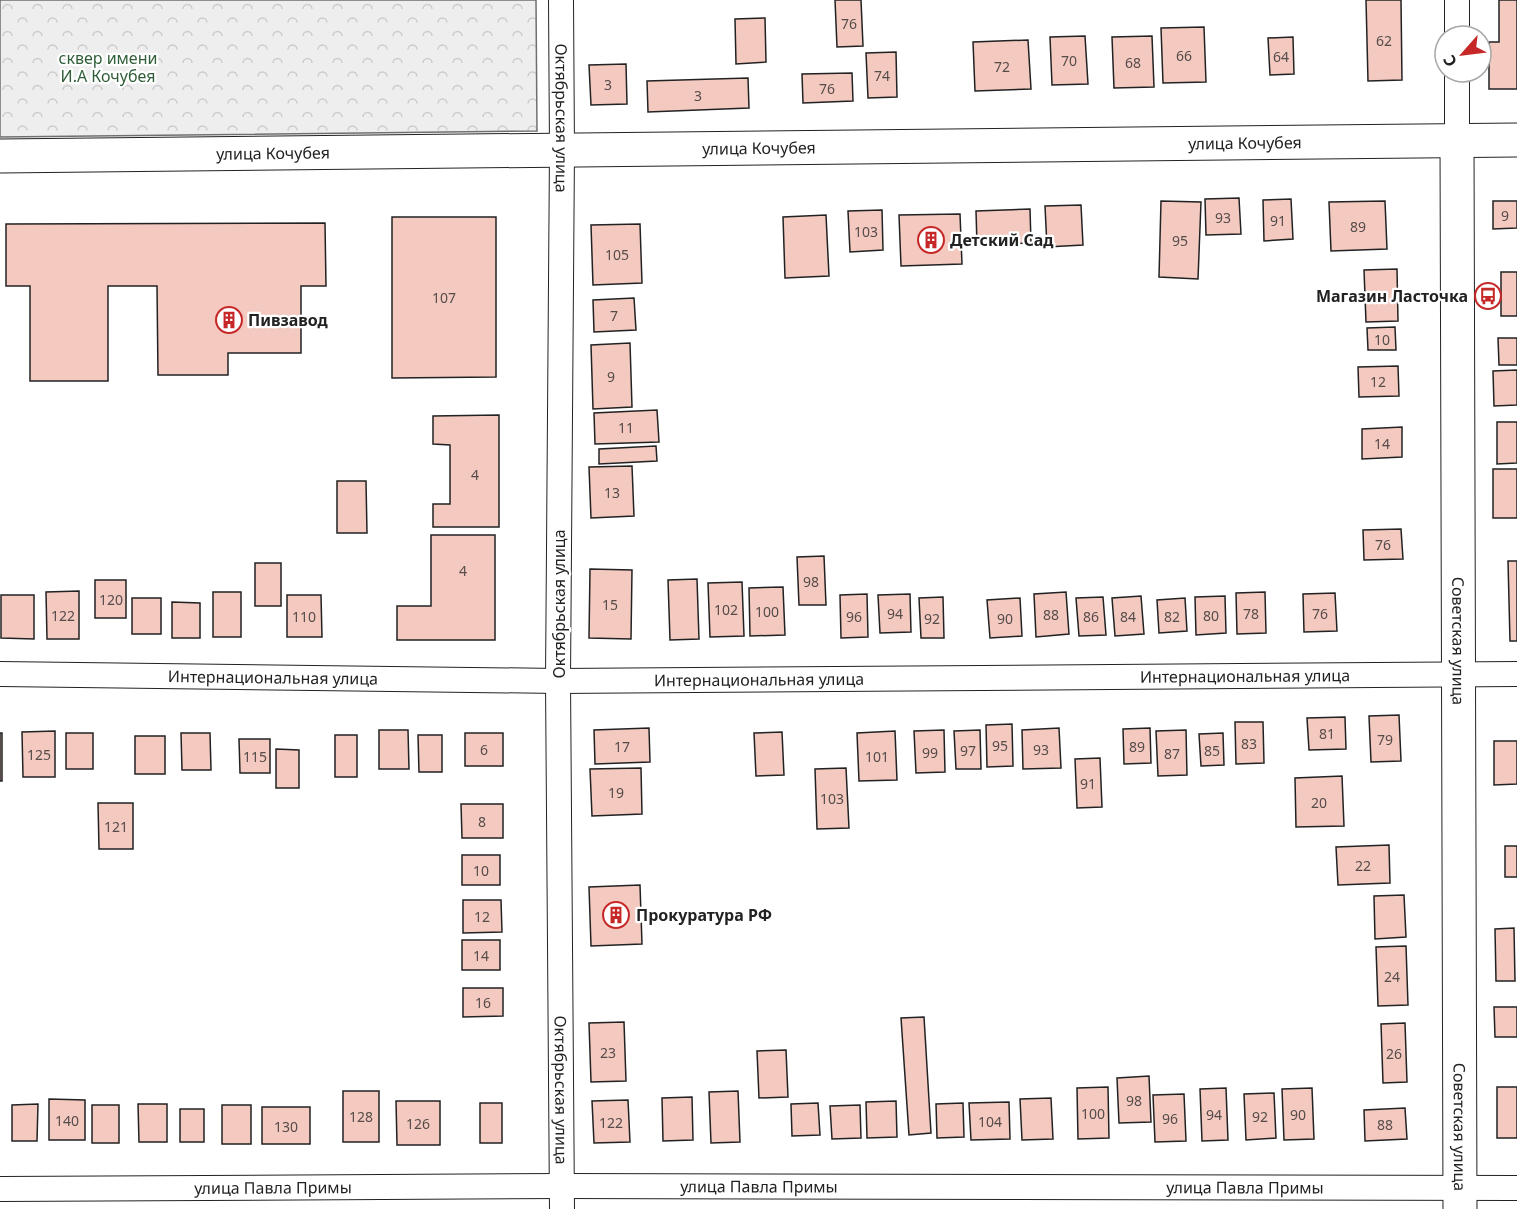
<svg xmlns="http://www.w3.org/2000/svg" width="1517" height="1209" font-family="'Noto Sans',sans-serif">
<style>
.forest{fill:url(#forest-crowns);stroke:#6f6f6f;stroke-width:1.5}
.building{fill:#f3c9c0;stroke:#222;stroke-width:1.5}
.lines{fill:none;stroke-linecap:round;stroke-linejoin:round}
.street-casing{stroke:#222;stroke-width:26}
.secondary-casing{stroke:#222;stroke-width:35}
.primary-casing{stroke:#222;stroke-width:35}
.street{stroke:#fff;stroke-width:24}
.secondary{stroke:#fff;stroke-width:33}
.primary{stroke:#fff;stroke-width:33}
.labels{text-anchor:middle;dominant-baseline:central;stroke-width:4.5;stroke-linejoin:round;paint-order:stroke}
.number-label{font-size:14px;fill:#564c4a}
.park-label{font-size:16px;fill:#2f5e38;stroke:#fff}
.street-label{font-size:16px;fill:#222;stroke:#fff}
.poi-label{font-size:16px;font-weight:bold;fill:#222;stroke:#fff;text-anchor:start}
</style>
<defs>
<pattern id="forest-crowns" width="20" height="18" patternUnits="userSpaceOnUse" patternTransform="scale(1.5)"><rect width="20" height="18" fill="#eee"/><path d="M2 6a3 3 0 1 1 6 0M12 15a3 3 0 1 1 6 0" fill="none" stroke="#ccc"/></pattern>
</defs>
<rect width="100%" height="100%" fill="#fff"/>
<path class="forest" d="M 0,0 L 536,0 L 537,131 L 0,137 Z"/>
<path class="building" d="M 835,0 L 861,0 L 863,46 L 837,47 Z
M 1366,0 L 1401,0 L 1402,80 L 1368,81 Z
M 1499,0 L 1517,0 L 1517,89 L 1489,89 L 1489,42 L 1499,42 Z
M 765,18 L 766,62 L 736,64 L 735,19 Z
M 1204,27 L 1206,82 L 1163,83 L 1161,28 Z
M 1085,36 L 1088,84 L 1052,85 L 1050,37 Z
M 1152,36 L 1154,87 L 1114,88 L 1112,37 Z
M 1293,37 L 1294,74 L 1270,75 L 1268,38 Z
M 1028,40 L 1031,89 L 975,91 L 973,42 Z
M 896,52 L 897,97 L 868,98 L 866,53 Z
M 626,64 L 627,104 L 591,105 L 589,65 Z
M 852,73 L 853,101 L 803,103 L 802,74 Z
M 748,78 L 749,108 L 648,112 L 647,81 Z
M 1239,198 L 1241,234 L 1206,235 L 1205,199 Z
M 1291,199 L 1293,239 L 1264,241 L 1263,200 Z
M 1161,201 L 1201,202 L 1198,279 L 1159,277 Z
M 1385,201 L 1387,249 L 1331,251 L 1329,202 Z
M 1493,201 L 1517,201 L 1517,228 L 1493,229 Z
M 1081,205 L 1083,245 L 1047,247 L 1045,206 Z
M 1030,209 L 1031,243 L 977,245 L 976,211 Z
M 882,210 L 883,250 L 850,252 L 848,211 Z
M 960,214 L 962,264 L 901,266 L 899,215 Z
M 826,215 L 829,276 L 785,278 L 783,217 Z
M 392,217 L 496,217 L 496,377 L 392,378 Z
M 325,223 L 326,286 L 301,286 L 301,353 L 228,353 L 228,375 L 158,375 L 157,286 L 108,286 L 108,381 L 30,381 L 30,286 L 6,286 L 6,224 Z
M 640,224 L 642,283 L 593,285 L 591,225 Z
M 1397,269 L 1398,321 L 1366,322 L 1364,270 Z
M 1501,272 L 1517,272 L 1517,316 L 1501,316 Z
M 634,298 L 636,330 L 594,332 L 593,300 Z
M 1395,327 L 1396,350 L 1368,350 L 1367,328 Z
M 1498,338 L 1517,338 L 1517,365 L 1499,365 Z
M 630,343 L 632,407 L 593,409 L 591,345 Z
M 1398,366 L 1399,396 L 1359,397 L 1358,367 Z
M 1517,370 L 1517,405 L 1494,406 L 1493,371 Z
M 657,410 L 659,442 L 595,444 L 594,413 Z
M 499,415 L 499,527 L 433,527 L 433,504 L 450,504 L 450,445 L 433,444 L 433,416 Z
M 1497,422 L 1517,422 L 1517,463 L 1497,464 Z
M 1402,427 L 1402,457 L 1362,459 L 1362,429 Z
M 656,446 L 657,461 L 599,464 L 599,449 Z
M 632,466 L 634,516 L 591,518 L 589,467 Z
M 1493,469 L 1517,469 L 1517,518 L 1493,518 Z
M 337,481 L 366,481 L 367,533 L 337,533 Z
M 1401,529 L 1403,559 L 1364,560 L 1363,530 Z
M 431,535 L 495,535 L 495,640 L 397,640 L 397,606 L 431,606 Z
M 824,556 L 826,605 L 799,605 L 797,557 Z
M 1508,561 L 1517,561 L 1517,641 L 1510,641 Z
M 255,563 L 281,563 L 281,606 L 255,606 Z
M 590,569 L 632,570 L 631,639 L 589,638 Z
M 697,579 L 699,639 L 670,640 L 668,580 Z
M 95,580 L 126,580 L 126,618 L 95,618 Z
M 742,582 L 744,636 L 710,637 L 708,583 Z
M 783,587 L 785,635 L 750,636 L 749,588 Z
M 79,591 L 79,639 L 47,639 L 46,592 Z
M 213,592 L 241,592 L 241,637 L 213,637 Z
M 1066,592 L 1069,634 L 1036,637 L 1034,594 Z
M 1265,592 L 1266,633 L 1237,634 L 1236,593 Z
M 1335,593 L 1337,631 L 1304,632 L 1303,594 Z
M 867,594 L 868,637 L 841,638 L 840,595 Z
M 910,594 L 911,632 L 880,633 L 878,595 Z
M 1,595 L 34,595 L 34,639 L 1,638 Z
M 287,595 L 321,595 L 322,637 L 287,637 Z
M 1141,596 L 1144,634 L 1115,636 L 1112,598 Z
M 1225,596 L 1226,633 L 1196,635 L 1195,597 Z
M 943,597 L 944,638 L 921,638 L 919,598 Z
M 1103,597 L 1106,635 L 1079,636 L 1076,598 Z
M 132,598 L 161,598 L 161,634 L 132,634 Z
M 1020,598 L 1022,636 L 990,638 L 987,600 Z
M 1185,598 L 1187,631 L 1159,633 L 1157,600 Z
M 172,602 L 200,603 L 200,638 L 172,638 Z
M 1399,715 L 1401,761 L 1371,762 L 1369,716 Z
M 1345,717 L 1346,749 L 1309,750 L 1307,718 Z
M 1235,722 L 1263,722 L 1264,763 L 1236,764 Z
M 1012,724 L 1013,766 L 987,767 L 986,725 Z
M 649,728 L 650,762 L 595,764 L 594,730 Z
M 1059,728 L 1061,768 L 1023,769 L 1022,730 Z
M 1150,728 L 1151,763 L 1124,764 L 1123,729 Z
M 379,730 L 408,730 L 409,769 L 379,769 Z
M 944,730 L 945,772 L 916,773 L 914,731 Z
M 980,730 L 981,769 L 956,769 L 954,731 Z
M 1186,730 L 1187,775 L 1158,776 L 1156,731 Z
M 55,731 L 55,777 L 23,777 L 22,732 Z
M 895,731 L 897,780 L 859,781 L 857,733 Z
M 782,732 L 784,775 L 756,776 L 754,733 Z
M 0,733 L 2,733 L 2,781 L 0,781 Z
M 66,733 L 93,733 L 93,769 L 66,769 Z
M 181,733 L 210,733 L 211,770 L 182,770 Z
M 465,733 L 503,733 L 503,766 L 465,766 Z
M 1223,733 L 1224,765 L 1201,766 L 1199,734 Z
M 335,735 L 357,735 L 357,777 L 335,777 Z
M 418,735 L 442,735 L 442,772 L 419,772 Z
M 135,736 L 165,736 L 165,774 L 135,774 Z
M 239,739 L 270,739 L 270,773 L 240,773 Z
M 1494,741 L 1517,741 L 1517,784 L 1494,785 Z
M 276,749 L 299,750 L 299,788 L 276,788 Z
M 1100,758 L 1102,807 L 1077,808 L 1075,759 Z
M 641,768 L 642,814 L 592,816 L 590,769 Z
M 846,768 L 849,828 L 817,829 L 815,769 Z
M 1342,776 L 1344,826 L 1296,827 L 1295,778 Z
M 98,803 L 133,803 L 133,849 L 99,849 Z
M 461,804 L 503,804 L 503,838 L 462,838 Z
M 1389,845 L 1390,883 L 1338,885 L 1336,847 Z
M 1505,846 L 1517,846 L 1517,877 L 1505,877 Z
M 462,855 L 500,855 L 500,885 L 462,885 Z
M 640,885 L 642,944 L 591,946 L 589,887 Z
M 1404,895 L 1406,937 L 1375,939 L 1374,896 Z
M 463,900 L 501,900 L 502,932 L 463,933 Z
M 1514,928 L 1515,981 L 1496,981 L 1495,929 Z
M 462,940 L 500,940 L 500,970 L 462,970 Z
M 1406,946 L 1408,1005 L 1378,1006 L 1376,947 Z
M 463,988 L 503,988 L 503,1016 L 463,1017 Z
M 1494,1007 L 1517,1007 L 1517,1037 L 1495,1037 Z
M 924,1017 L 931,1133 L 909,1135 L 901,1018 Z
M 624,1022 L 626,1081 L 591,1082 L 589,1023 Z
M 1405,1023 L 1407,1082 L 1383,1083 L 1381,1024 Z
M 786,1050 L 788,1097 L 759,1098 L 757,1051 Z
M 1149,1076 L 1151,1122 L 1119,1123 L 1117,1078 Z
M 1108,1087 L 1109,1138 L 1078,1139 L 1077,1088 Z
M 1497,1087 L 1517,1087 L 1517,1138 L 1497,1138 Z
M 1226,1088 L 1228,1140 L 1202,1141 L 1200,1089 Z
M 1312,1088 L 1314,1139 L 1284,1140 L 1282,1089 Z
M 343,1091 L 379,1091 L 379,1142 L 343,1142 Z
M 738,1091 L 740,1142 L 711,1143 L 709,1092 Z
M 1274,1093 L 1276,1138 L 1246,1140 L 1244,1094 Z
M 1184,1094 L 1186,1141 L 1155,1142 L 1153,1095 Z
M 692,1097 L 693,1140 L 663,1141 L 662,1098 Z
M 1051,1098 L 1053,1139 L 1022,1140 L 1020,1099 Z
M 49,1099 L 85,1100 L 85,1140 L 49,1140 Z
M 628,1100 L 630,1142 L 594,1143 L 592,1101 Z
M 396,1101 L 440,1101 L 440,1145 L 397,1145 Z
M 896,1101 L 897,1137 L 867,1138 L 866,1102 Z
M 1009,1102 L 1010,1139 L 971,1140 L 969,1103 Z
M 480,1103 L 502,1103 L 502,1143 L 480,1143 Z
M 818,1103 L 820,1135 L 792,1136 L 791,1104 Z
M 963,1103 L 964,1137 L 937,1138 L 936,1104 Z
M 38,1104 L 37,1141 L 12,1141 L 12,1105 Z
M 138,1104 L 167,1104 L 167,1142 L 139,1142 Z
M 92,1105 L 119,1105 L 119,1143 L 92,1143 Z
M 222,1105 L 251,1105 L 251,1144 L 222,1144 Z
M 860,1105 L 861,1138 L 832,1139 L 830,1106 Z
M 262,1107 L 310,1107 L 310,1144 L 262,1144 Z
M 1405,1108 L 1407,1139 L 1365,1141 L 1364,1110 Z
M 180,1109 L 204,1109 L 204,1142 L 180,1142 Z"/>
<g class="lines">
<defs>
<g id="street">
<path id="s1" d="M 561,0 L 562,149 L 558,681 L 562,1209"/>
<path d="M 1457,0 L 1457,36"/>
<path d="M 1457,72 L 1457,141"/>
<path id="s2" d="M 0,674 L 558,681 L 1517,674"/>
<path id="s3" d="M 0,1189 L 561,1186 L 1517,1188"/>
</g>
<g id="secondary">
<path id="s4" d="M 1457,141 L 1460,1209"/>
</g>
<g id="primary">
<path id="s5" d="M 0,156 L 1517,140"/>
</g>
</defs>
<use href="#street" class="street-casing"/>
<use href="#secondary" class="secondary-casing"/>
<use href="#primary" class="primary-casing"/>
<use href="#street" class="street"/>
<use href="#secondary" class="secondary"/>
<use href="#primary" class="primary"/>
</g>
<defs>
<symbol id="building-ring" viewBox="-11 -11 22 22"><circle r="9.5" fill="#fff" stroke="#c62828" stroke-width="1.5"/><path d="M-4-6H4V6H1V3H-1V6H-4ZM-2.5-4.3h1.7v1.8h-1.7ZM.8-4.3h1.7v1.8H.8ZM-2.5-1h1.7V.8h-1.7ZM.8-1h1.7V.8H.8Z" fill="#c62828"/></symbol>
<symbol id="bus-ring" viewBox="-11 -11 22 22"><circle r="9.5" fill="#fff" stroke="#c62828" stroke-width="1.5"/><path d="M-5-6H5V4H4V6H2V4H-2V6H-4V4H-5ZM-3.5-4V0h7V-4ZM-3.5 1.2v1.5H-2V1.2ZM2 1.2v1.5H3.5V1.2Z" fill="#c62828"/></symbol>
</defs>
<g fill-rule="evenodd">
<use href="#building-ring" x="916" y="225" width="30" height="30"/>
<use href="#bus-ring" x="1473" y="281" width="30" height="30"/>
<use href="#building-ring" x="214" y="305" width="30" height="30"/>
<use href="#building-ring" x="601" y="900" width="30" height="30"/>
</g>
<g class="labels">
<g class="number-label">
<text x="849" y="23">76</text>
<text x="1384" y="40">62</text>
<text x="1184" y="55">66</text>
<text x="1281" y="56">64</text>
<text x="1069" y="60">70</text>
<text x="1133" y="62">68</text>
<text x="1002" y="66">72</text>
<text x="882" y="75">74</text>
<text x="608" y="84">3</text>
<text x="827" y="88">76</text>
<text x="698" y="95">3</text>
<text x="1505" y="215">9</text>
<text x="1223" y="217">93</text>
<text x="1278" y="220">91</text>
<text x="1358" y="226">89</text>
<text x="866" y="231">103</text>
<text x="1180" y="240">95</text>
<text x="617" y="254">105</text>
<text x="444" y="297">107</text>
<text x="614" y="315">7</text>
<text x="1382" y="339">10</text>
<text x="611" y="376">9</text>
<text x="1378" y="381">12</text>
<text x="626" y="427">11</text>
<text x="1382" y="443">14</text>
<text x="475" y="474">4</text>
<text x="612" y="492">13</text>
<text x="1383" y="544">76</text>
<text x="463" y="570">4</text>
<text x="811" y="581">98</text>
<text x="111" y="599">120</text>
<text x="610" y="604">15</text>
<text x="726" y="609">102</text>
<text x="767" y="611">100</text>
<text x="895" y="613">94</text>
<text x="1251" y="613">78</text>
<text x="1320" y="613">76</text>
<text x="1051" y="614">88</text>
<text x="63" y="615">122</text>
<text x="1211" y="615">80</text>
<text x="304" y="616">110</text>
<text x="854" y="616">96</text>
<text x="1091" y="616">86</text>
<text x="1128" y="616">84</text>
<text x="1172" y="616">82</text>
<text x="932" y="618">92</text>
<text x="1005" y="618">90</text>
<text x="1327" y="733">81</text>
<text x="1385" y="739">79</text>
<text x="1249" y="743">83</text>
<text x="1000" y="745">95</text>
<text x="622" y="746">17</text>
<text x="1137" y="746">89</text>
<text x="484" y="749">6</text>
<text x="1041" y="749">93</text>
<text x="968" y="750">97</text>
<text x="1212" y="750">85</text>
<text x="930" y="752">99</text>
<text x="1172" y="753">87</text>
<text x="39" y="754">125</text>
<text x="255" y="756">115</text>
<text x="877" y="756">101</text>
<text x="1088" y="783">91</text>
<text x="616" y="792">19</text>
<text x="832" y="798">103</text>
<text x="1319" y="802">20</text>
<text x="482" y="821">8</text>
<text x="116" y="826">121</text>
<text x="1363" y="865">22</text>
<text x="481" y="870">10</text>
<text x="482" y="916">12</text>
<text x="481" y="955">14</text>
<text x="1392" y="976">24</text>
<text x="483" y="1002">16</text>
<text x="608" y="1052">23</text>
<text x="1394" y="1053">26</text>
<text x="1134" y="1100">98</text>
<text x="1093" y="1113">100</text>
<text x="1214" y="1114">94</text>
<text x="1298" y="1114">90</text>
<text x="361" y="1116">128</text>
<text x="1260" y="1116">92</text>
<text x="1170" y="1118">96</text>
<text x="67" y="1120">140</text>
<text x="990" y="1121">104</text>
<text x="611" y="1122">122</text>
<text x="418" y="1123">126</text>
<text x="1385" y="1124">88</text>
<text x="286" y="1126">130</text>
</g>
<g class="park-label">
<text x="108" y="58">сквер имени<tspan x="108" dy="18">И.А Кочубея</tspan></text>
</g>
<g class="street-label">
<text stroke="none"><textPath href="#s1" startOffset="118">Октябрьская улица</textPath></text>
<text stroke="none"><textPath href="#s5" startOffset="1245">улица Кочубея</textPath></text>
<text stroke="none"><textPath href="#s5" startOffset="759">улица Кочубея</textPath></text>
<text stroke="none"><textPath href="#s5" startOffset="273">улица Кочубея</textPath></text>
<text transform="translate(559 604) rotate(-90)">Октябрьская улица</text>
<text stroke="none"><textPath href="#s4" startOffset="500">Советская улица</textPath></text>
<text stroke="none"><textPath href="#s2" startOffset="1245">Интернациональная улица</textPath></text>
<text stroke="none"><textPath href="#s2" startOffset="273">Интернациональная улица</textPath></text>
<text stroke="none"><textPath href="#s2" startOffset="759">Интернациональная улица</textPath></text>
<text stroke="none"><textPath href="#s1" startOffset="1090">Октябрьская улица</textPath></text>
<text stroke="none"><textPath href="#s4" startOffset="986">Советская улица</textPath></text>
<text stroke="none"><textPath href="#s3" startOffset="759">улица Павла Примы</textPath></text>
<text stroke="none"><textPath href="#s3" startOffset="273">улица Павла Примы</textPath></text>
<text stroke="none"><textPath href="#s3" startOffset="1245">улица Павла Примы</textPath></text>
</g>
<g class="poi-label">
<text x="950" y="240">Детский Сад</text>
<text x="1468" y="296" text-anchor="end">Магазин Ласточка</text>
<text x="248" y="320">Пивзавод</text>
<text x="636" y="915">Прокуратура РФ</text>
</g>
</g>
<g transform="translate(1463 54) rotate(242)"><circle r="28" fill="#ffffff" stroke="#a7a7a7" stroke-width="1.5"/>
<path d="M0-4.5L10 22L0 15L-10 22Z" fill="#c62828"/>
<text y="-9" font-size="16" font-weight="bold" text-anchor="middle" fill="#222222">С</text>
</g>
</svg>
